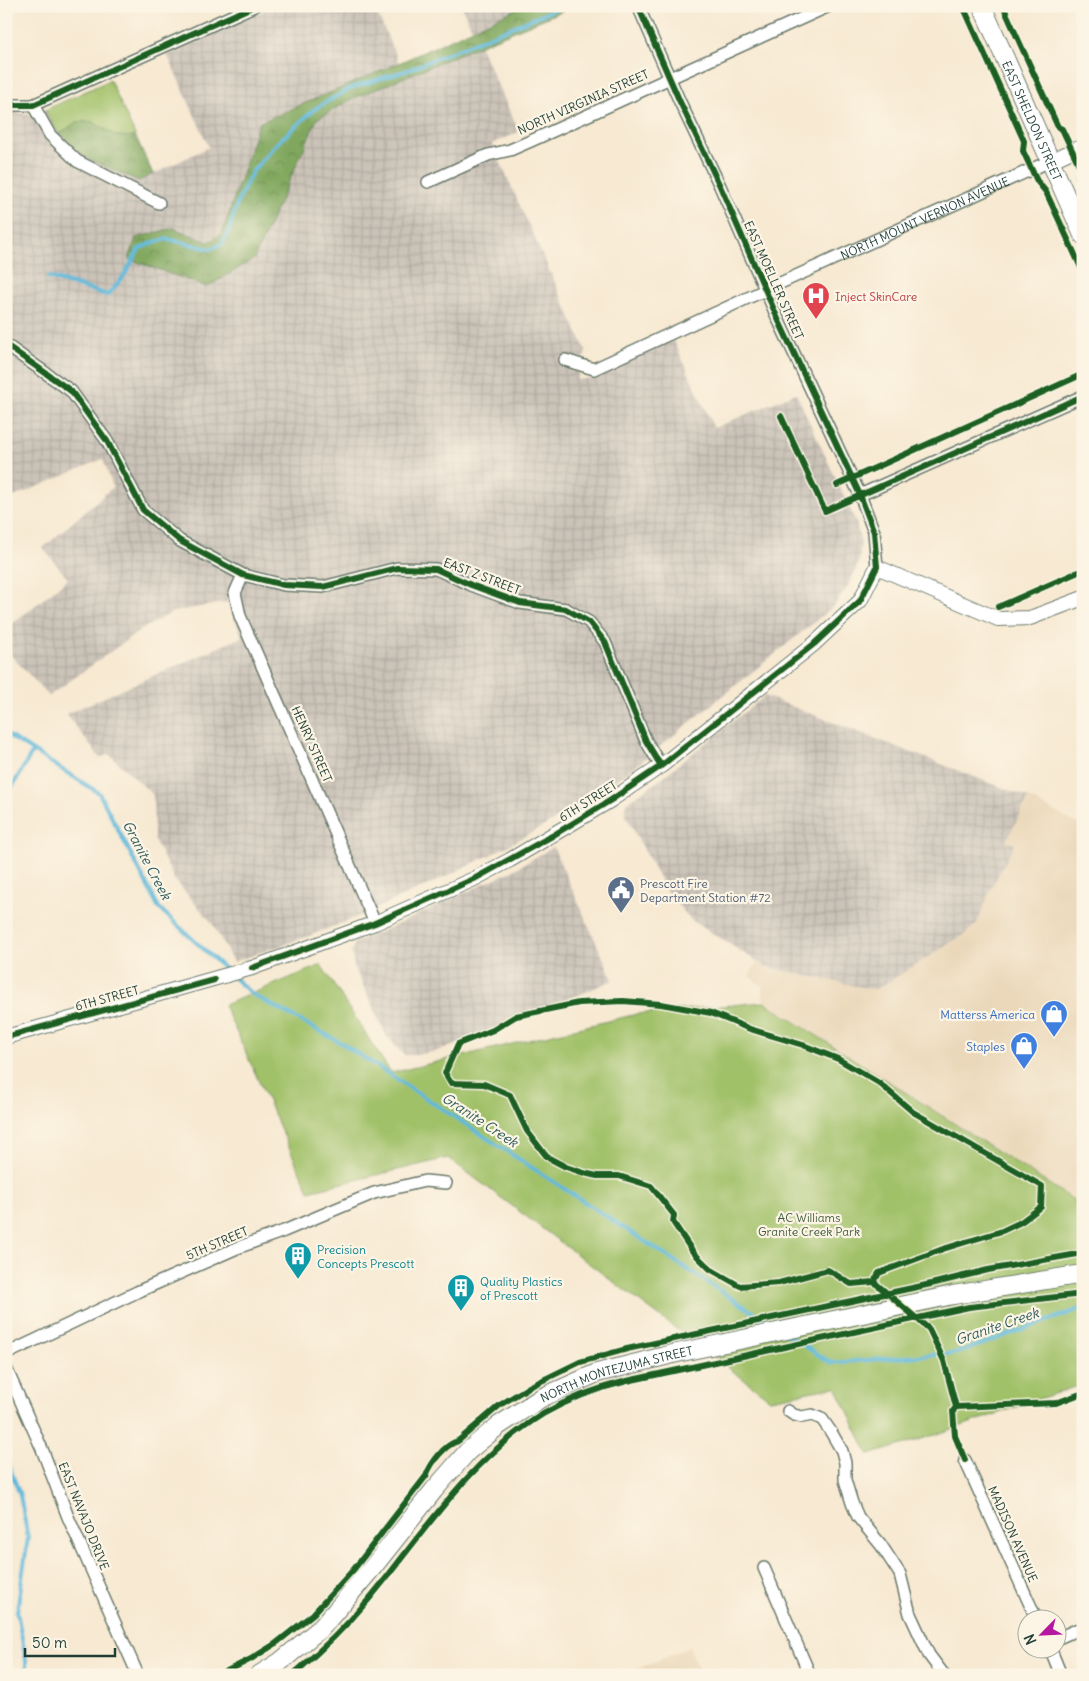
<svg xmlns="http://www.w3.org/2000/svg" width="1089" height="1681" font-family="Delius,sans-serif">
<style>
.built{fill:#ebd8ba}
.industrial{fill:url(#industrial-grid)}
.green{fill:#a1c169;stroke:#607f4e}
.forest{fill:url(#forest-crowns);stroke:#507248}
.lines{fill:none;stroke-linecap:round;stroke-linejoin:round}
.stream{stroke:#5eb9db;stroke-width:4}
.minor-casing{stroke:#6b796b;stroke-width:14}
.tertiary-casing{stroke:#6b796b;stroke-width:16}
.primary-casing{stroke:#6b796b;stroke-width:20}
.minor{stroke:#fff;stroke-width:11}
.tertiary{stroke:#fff;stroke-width:14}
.primary{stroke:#fff;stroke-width:18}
.cycleway-casing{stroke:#fcf5e5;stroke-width:9}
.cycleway{stroke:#1b5e20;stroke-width:6}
.labels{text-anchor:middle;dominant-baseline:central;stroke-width:4.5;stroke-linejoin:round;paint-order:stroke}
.street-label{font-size:12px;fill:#1f3d34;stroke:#fcf5e5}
.health-label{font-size:12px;fill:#be3a42;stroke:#fcf5e5;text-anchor:start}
.service-label{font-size:12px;fill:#4e5e75;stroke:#fcf5e5;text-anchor:start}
.shop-label{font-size:12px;fill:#366cbe;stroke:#fcf5e5;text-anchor:end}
.park-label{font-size:12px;fill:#405e41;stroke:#fcf5e5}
.culture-label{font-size:12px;fill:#0d838f;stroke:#fcf5e5;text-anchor:start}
.water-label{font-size:14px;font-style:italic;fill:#2f5c5e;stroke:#fcf5e5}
</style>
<defs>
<pattern id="industrial-grid" width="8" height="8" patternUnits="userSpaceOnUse" patternTransform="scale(1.25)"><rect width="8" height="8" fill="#cbc3b8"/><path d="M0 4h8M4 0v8" fill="none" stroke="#aea89f"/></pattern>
<pattern id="forest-crowns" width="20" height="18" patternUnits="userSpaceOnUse" patternTransform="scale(1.25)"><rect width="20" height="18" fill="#80a75d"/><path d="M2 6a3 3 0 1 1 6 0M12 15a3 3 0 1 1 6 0" fill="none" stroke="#68894e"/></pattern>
</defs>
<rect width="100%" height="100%" fill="#fcf5e5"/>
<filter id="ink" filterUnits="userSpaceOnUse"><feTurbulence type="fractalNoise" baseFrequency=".02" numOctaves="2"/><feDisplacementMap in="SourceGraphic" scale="10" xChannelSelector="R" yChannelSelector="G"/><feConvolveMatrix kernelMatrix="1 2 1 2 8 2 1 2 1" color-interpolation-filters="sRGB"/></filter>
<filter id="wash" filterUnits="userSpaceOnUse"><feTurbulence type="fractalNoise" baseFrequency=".0096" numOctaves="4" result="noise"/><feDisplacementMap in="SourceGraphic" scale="20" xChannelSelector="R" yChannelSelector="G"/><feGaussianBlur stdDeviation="1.12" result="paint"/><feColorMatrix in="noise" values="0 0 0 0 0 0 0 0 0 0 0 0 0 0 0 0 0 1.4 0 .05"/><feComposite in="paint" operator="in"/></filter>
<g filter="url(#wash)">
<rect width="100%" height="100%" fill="#f7e9d2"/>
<path class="built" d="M 1029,798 L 1083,827 L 1083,1206 L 764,1002 L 762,986 L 749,976 L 757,962 L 766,967 L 870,989 L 877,989 L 965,934 L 977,924 L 991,888 L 1014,844 L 1006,841 Z
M 689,1646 L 701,1675 L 624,1675 L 689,1647 Z"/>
<path class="industrial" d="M 272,6 L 374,6 L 399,63 L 259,123 L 222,234 L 208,242 L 173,228 L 207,287 L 254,259 L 317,119 L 350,100 L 480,46 L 519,132 L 492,144 L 586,351 L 577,380 L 593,378 L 597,372 L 673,339 L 714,428 L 796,393 L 856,522 L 861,542 L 859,562 L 848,586 L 833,607 L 627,773 L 553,821 L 496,852 L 443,878 L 355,918 L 306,937 L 233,962 L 212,923 L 174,879 L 154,839 L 153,795 L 109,754 L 100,758 L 66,714 L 242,637 L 228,602 L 173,612 L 142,629 L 49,696 L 6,650 L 6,629 L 68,579 L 43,548 L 113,487 L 103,459 L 6,500 L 6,126 L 13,111 L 31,115 L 45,110 L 59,134 L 86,158 L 139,181 L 209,147 L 167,54 Z
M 462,6 L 523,6 L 472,29 Z
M 765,696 L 1029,798 L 1006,841 L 1015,844 L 991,888 L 977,924 L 965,934 L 877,989 L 870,989 L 766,967 L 691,920 L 667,892 L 626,816 L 625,807 L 627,802 L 654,784 Z
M 553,847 L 613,980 L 525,1018 L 458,1044 L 434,1052 L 414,1055 L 405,1055 L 399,1050 L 386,1035 L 354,966 L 351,952 L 355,942 L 394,926 L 483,884 L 512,871 Z"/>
<path class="green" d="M 110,80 L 136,137 L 116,136 L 93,122 L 77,122 L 59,134 L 45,110 Z
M 321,965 L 391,1073 L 637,1014 L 764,1002 L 1083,1206 L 1083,1384 L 941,1433 L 869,1455 L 836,1387 L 770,1399 L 448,1158 L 309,1191 L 224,1005 Z"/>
<path class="forest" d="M 523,6 L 574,6 L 350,100 L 317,119 L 254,259 L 207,287 L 129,259 L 136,238 L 173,228 L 208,242 L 222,234 L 259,123 L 399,63 Z
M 77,122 L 93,122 L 116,136 L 136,137 L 153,174 L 139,181 L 86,158 L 59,134 Z"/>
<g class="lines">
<path class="stream" d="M 48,277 L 108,295 L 124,276 L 139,249 L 154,242 L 168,239 L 210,249 L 222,244 L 228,233 L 238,201 L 252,172 L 277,143 L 316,108 L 351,88 L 408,70 L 563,6
M 6,734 L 99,793 L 159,908 L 227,971
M 6,800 L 12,787 L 33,751
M 234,978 L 253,995 L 343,1044 L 774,1326
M 788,1335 L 831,1363 L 957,1353 L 1083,1308
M 6,1458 L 20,1495 L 28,1538 L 17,1612 L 26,1661 L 26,1675"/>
</g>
</g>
<g filter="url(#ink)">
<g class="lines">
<defs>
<g id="minor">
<path d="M 638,6 L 680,102 L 720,186 L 778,319 L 860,495 L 874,532 L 877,567"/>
<path d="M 6,105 L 33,105 L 254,6"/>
<path d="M 33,105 L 50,135 L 77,161 L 159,203"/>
<path d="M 428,182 L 488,155 L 510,150 L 533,140 L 829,6"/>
<path d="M 6,345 L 71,391 L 107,441 L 143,510 L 180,541 L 243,575 L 284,585 L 323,587 L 397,568 L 436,569 L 471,585 L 520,603 L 566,609 L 589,622 L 605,642 L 646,741 L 661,766"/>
<path id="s1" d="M 565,360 L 594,369 L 765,290 L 1050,161"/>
<path d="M 860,495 L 1083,396"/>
<path d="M 243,575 L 235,593 L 240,616 L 375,923"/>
<path d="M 6,1354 L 137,1292 L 237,1248 L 284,1231 L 374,1193 L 425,1181 L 446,1183"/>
<path d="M 6,1368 L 42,1449 L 68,1517 L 138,1675"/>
<path d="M 788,1411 L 794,1415 L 802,1417 L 812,1415 L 822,1419 L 831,1432 L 842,1451 L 845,1463 L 845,1480 L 852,1503 L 858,1517 L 881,1545 L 900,1574 L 910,1614 L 929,1655 L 944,1675"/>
<path d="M 965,1460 L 1036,1618"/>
<path d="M 764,1568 L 810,1675"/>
<path d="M 1056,1639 L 1083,1627"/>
<path d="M 1050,1648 L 1061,1675"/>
</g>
<path id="tertiary" d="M 1050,161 L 1083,146
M 6,1037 L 252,968 L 375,923 L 474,879 L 510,860 L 611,800 L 661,766 L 814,644 L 860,601 L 877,567 L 998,619 L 1030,618 L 1083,598"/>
<g id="primary">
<path id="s2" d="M 982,6 L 1083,235"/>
<path id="s3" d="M 259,1675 L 280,1662 L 322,1627 L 373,1567 L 434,1490 L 468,1451 L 498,1426 L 541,1398 L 597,1373 L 677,1353 L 953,1295 L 1083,1274"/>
</g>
</defs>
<use href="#minor" class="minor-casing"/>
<use href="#tertiary" class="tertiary-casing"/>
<use href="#primary" class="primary-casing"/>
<use href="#minor" class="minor"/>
<use href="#tertiary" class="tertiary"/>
<use href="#primary" class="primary"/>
<defs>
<path id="cycleway" d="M 963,6 L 1024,141 L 1023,151 L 1037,181 L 1046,192 L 1083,272
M 1003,6 L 1058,127 L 1062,129 L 1080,167 L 1078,177 L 1083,188
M 6,105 L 33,105 L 254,6
M 6,345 L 71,391 L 107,441 L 143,510 L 180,541 L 243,575 L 284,585 L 323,587 L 397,568 L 436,569 L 471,585 L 520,603 L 566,609 L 589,622 L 605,642 L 646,741 L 661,766
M 781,416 L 825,511 L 1083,396
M 837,485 L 1083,374
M 998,607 L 1083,570
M 252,968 L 375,923 L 474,879 L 552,836 L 611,800 L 661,766 L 814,644 L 860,601 L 877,567 L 874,532 L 860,495 L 778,319 L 720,186 L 680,102 L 638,6
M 6,1037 L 214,980
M 874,1282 L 851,1284 L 828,1270 L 779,1283 L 740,1286 L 710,1269 L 693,1252 L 673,1222 L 674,1215 L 651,1186 L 619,1176 L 597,1176 L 584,1173 L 566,1167 L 547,1157 L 527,1131 L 510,1095 L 484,1084 L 451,1083 L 445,1073 L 458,1044 L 493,1030 L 516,1016 L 579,1003 L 623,1001 L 661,1004 L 711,1013 L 750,1029 L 803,1045 L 838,1059 L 879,1083 L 913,1112 L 1042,1186 L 1041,1207 L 1021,1222 L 1002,1231 L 943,1249 L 892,1268 L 879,1273 L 874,1282 L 929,1329 L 944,1361 L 956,1407
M 965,1460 L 955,1436 L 953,1411 L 956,1407 L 1056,1403 L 1083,1393
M 219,1675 L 251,1659 L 275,1644 L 313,1614 L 354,1569 L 426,1476 C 431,1463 444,1445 458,1441 L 500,1405 L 529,1387 L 580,1362 L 627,1349 L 931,1284 L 988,1270 L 1083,1253
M 292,1675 C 300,1669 307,1662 315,1655 C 342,1631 365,1605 387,1577 C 433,1518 478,1454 543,1414 C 569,1399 598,1388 627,1381 L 969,1307 L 1083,1294"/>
</defs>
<use href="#cycleway" class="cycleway-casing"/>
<use href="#cycleway" class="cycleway"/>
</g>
</g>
<defs>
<symbol id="hospital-pin" viewBox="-11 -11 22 30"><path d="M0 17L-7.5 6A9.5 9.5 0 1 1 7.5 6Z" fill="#e0444e" stroke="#fcf5e5"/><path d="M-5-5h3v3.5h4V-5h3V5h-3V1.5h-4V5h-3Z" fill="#fff"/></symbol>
<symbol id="civic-pin" viewBox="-11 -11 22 30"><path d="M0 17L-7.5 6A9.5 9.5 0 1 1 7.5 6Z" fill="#5c6f8a" stroke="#fcf5e5"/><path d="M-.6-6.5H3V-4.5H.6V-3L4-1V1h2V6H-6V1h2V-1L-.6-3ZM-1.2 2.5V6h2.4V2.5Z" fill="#fff"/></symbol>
<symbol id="shop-pin" viewBox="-11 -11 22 30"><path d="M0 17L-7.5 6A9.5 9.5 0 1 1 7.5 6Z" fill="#3f7fe0" stroke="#fcf5e5"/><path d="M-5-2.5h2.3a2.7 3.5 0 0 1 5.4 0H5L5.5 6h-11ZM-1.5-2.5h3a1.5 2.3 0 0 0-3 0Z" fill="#fff"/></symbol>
<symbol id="building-pin" viewBox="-11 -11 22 30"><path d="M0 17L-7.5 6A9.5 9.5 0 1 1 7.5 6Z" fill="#0f9aa8" stroke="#fcf5e5"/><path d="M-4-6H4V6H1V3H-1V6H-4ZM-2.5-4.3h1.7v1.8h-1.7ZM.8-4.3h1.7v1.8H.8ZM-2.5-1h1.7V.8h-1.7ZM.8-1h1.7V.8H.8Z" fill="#fff"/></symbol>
</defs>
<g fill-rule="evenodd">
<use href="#hospital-pin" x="800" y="280" width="32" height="43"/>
<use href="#civic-pin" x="605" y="874" width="32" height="43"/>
<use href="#shop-pin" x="1038" y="998" width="32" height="43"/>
<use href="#shop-pin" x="1008" y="1030" width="32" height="43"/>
<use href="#building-pin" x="282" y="1240" width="32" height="43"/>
<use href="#building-pin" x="445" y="1272" width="32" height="43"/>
</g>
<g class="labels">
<g class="street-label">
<text transform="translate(583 102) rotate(-24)">NORTH VIRGINIA STREET</text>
<text stroke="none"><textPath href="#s2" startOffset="125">EAST SHELDON STREET</textPath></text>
<text stroke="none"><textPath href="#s1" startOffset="394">NORTH MOUNT VERNON AVENUE</textPath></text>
<text transform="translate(774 280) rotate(66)">EAST MOELLER STREET</text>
<text transform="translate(482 576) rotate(21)">EAST Z STREET</text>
<text transform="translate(312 744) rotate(66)">HENRY STREET</text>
<text transform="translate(588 801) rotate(-32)">6TH STREET</text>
<text transform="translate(107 998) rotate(-15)">6TH STREET</text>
<text transform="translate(217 1243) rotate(-23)">5TH STREET</text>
<text stroke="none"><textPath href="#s3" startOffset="478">NORTH MONTEZUMA STREET</textPath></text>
<text transform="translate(84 1516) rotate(68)">EAST NAVAJO DRIVE</text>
<text transform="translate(1013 1534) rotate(66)">MADISON AVENUE</text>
</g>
<g class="health-label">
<text x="835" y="296">Inject SkinCare</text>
</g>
<g class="service-label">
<text x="640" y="883">Prescott Fire<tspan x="640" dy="14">Department Station #72</tspan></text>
</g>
<g class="shop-label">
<text x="1035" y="1014">Matterss America</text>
<text x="1005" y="1046">Staples</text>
</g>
<g class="park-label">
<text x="809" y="1217">AC Williams<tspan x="809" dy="14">Granite Creek Park</tspan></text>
</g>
<g class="culture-label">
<text x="317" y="1249">Precision<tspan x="317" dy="14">Concepts Prescott</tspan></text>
<text x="480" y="1281">Quality Plastics<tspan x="480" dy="14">of Prescott</tspan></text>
</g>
<g class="water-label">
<text transform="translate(147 860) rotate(62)">Granite Creek</text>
<text transform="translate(480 1120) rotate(33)">Granite Creek</text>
<text transform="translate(997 1326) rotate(-19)">Granite Creek</text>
</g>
</g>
<rect width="1089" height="1681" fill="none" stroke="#fcf5e5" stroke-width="25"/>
<g transform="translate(1042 1634) rotate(246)"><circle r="24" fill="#fcf5e5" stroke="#a4ab9e"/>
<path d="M0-4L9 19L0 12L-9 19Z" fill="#b5179e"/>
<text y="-8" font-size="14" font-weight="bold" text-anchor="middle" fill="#1f3d34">N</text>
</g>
<path d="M25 1648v8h90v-8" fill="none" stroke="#1f3d34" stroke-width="2.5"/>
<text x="32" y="1648" font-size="15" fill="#1f3d34" stroke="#fcf5e5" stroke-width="4" paint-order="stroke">50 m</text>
</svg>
